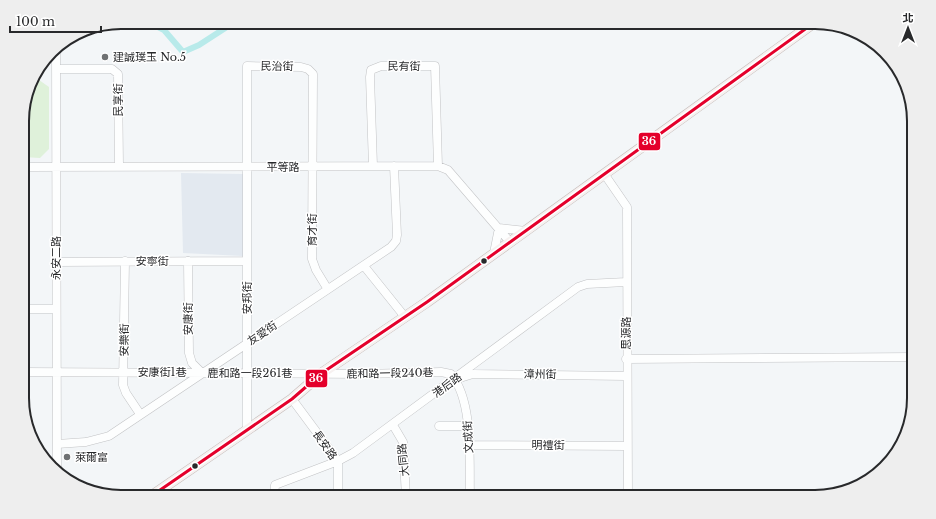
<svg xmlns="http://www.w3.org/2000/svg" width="936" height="519" font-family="'Libre Baskerville','Noto Sans TC',serif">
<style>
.built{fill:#e3e9f0}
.green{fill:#dff1da}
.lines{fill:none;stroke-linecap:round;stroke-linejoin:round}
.canal{stroke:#b8eaea;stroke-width:6}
.minor-casing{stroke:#c2c3c5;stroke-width:9}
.major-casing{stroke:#c5bcba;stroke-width:11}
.minor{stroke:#fdfefe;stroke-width:8}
.major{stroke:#f6f1f0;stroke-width:10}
.bus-1-casing{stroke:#fff;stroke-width:6}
.bus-1{stroke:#e4002b;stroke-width:3}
.poi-dot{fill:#6f7173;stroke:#fff;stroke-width:1.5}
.bus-dot{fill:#28292b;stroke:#fff;stroke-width:1.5}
.labels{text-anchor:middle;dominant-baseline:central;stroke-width:3;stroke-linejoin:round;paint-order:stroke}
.poi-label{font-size:11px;fill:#28292b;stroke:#fff;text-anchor:start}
.street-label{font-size:11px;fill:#28292b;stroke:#fff}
.rim{fill:none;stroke:#28292b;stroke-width:2}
.line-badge{stroke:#fff;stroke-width:1.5}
.badge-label{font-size:11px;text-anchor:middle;font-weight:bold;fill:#fff}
</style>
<rect width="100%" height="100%" fill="#f3f6f8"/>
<path class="built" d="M 181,173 L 243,174 L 243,256 L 183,253 Z"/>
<path class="green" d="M 32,80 L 39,80 L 49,87 L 49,149 L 40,158 L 23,157 L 23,108 Z"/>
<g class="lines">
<path class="canal" d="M 148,22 L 164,30 L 183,52 L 199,45 L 233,23 L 363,24 L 641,22
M 646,22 L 801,22"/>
<defs>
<path id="minor" d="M 56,46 L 57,470
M 56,69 L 112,69 L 118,74 L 119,167
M 373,166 L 370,77 L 371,70 L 381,66 L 435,66 L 438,166
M 23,167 L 438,166 L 448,170 L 510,242
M 605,175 L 627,207 L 628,497
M 494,253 L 499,228 L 526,231
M 125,261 L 123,385 L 126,393 L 140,414
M 188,261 L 189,353 L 192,363 L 201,372
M 56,262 L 247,261
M 364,266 L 405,317
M 23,309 L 56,309
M 626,359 L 914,357
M 23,372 L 363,374 L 441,372 L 451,374 C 474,402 469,461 470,497
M 460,378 L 473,374 L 626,376
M 292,399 L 338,461 L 338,497
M 393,425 L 403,442 L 406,497
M 439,426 L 467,426
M 247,429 L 247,66 L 301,67 L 308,69 L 313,74 L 312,259 L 316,270 L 327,288
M 57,444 L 86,442 L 109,436 L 391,247 L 396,241 L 397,235 L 394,166
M 468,445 L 627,446
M 274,497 L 275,485 L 338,461 L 353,453 L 578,287 L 587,284 L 626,282"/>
<path id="major" d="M 150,497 L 292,399 L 322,373 L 427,302 L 815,22"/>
</defs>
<use href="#minor" class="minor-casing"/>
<use href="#major" class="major-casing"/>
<use href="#minor" class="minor"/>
<use href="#major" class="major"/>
<defs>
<path id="bus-1" d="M 150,497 L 292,399 L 322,373 L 427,302 L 815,22"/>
</defs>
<use href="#bus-1" class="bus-1-casing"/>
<use href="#bus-1" class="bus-1"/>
</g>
<g class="poi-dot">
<circle cx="105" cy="57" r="4"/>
<circle cx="67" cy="457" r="4"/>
</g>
<g class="bus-dot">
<circle cx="484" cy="261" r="3.5"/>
<circle cx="195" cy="466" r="3.5"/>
</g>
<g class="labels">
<g class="poi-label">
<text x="113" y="57">建誠璞玉 No.5</text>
<text x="75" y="457">萊爾富</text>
</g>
<g class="street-label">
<text transform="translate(277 66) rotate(1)">民治街</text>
<text transform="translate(404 66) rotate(1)">民有街</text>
<text transform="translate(118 100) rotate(-90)">民享街</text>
<text x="283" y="167">平等路</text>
<text transform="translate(312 230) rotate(-90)">育才街</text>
<text transform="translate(56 258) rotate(-90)">永安二路</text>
<text x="152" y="261">安寧街</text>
<text transform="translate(247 298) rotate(-90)">安邦街</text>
<text transform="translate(188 319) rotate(-90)">安康街</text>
<text transform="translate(262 333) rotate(-34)">友愛街</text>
<text transform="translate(626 333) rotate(-90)">思源路</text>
<text transform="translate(124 340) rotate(-89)">安樂街</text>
<text x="162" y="372">安康街1巷</text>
<text x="250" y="373">鹿和路一段261巷</text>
<text transform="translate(390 373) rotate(-1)">鹿和路一段240巷</text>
<text transform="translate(540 374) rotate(1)">漳州街</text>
<text transform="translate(447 385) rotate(-36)">港后路</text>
<text transform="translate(468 437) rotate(-93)">文成街</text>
<text transform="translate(325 445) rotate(55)">長安路</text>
<text x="548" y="445">明禮街</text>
<text transform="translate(403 460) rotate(-96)">大同路</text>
</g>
</g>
<path d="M0 0H936V519H0ZM121 29H815A92 92 0 0 1 907 121V398A92 92 0 0 1 815 490H121A92 92 0 0 1 29 398V121A92 92 0 0 1 121 29Z" fill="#eee" fill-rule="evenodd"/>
<path class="rim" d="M121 29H815A92 92 0 0 1 907 121V398A92 92 0 0 1 815 490H121A92 92 0 0 1 29 398V121A92 92 0 0 1 121 29Z"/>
<g class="line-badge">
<rect x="638" y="132" width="23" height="19" rx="4" fill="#e4002b"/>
<rect x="305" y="369" width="23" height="19" rx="4" fill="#e4002b"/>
</g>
<g class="badge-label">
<text x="649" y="145">36</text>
<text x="316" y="382">36</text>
</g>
<g transform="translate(908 28)" stroke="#ffffff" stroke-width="3" paint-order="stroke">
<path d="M0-3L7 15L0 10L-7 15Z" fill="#28292b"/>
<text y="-6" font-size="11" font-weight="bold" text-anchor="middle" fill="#28292b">北</text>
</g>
<path d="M10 26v6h91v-6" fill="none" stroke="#28292b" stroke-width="2"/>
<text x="16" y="26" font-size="12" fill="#28292b" stroke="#ffffff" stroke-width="3" paint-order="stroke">100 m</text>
</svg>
